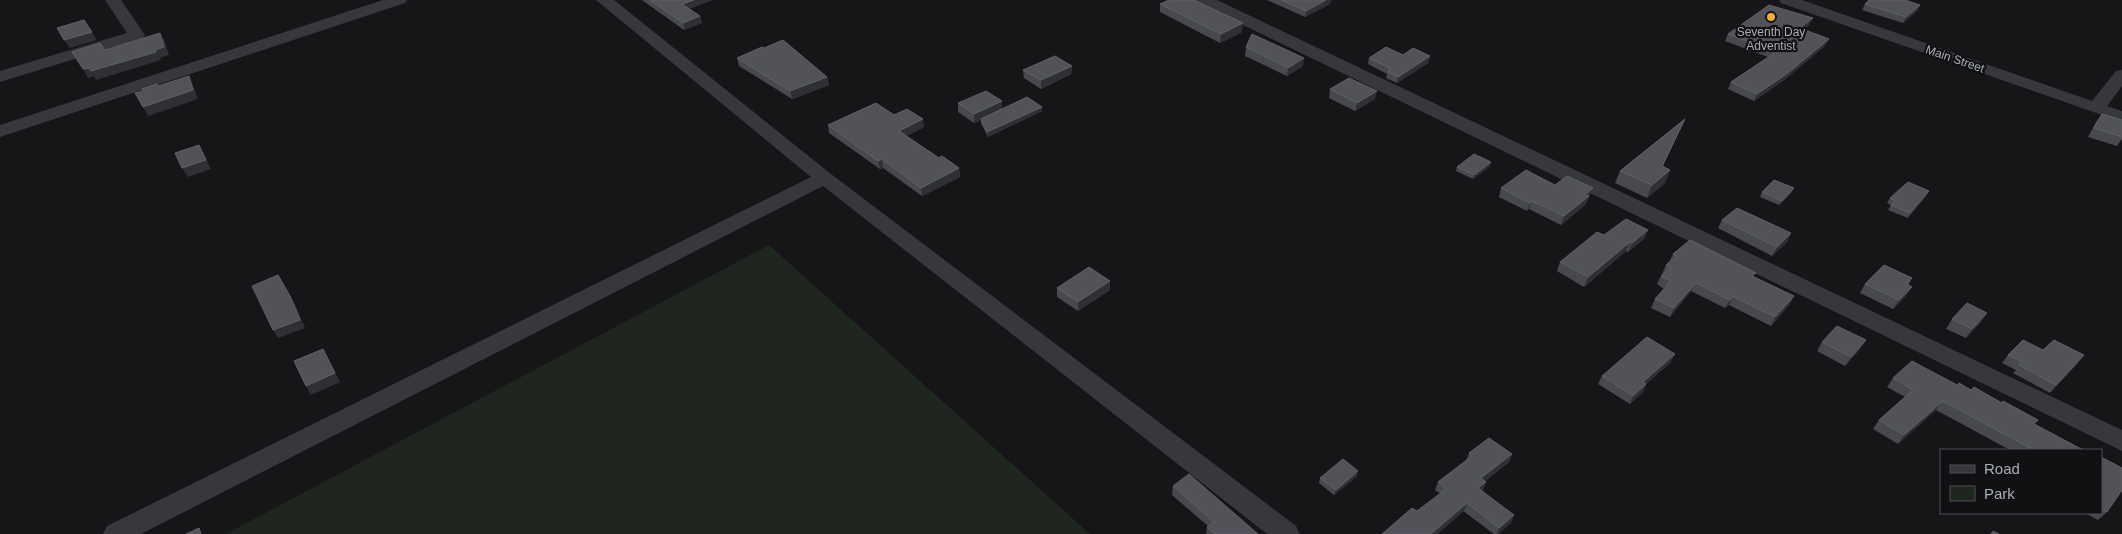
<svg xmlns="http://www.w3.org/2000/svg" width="2122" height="534" font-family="Arial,sans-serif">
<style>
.green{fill:#1e261f}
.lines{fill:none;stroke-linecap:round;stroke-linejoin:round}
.minor{fill:#37383d;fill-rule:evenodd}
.wall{fill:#47494d}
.shaded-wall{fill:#2f3033}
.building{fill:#525359;stroke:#5f6168}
.poi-dot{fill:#f2b134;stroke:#111113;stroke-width:2}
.labels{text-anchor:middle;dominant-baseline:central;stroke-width:4.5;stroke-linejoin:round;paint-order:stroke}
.far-poi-label{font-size:12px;fill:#a8adb8;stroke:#111113}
.far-street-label{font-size:12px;fill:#a8adb8;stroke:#111113}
</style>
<rect width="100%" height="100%" fill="#161618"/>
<path class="green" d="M 769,245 L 1090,534 L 226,534 Z"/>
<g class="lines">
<path class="minor" d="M 105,0 L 121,0 L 145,35 L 143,38 L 0,82 L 0,71 L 127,33 Z
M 383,0 L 407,0 L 405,3 L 0,137 L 0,125 Z
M 596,0 L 614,0 L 831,174 L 1296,526 L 1300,534 L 1267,534 L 823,186 L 141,534 L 103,534 L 107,526 L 811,177 Z
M 1196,0 L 1217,0 L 2122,430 L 2122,451 L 1198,3 Z
M 1779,0 L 1802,0 L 2092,101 L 2116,71 L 2122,70 L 2122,86 L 2107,106 L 2122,111 L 2122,122 L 1781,3 Z"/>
</g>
<path class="wall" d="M 642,0 L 712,0 L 689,9 L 700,16 L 702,23 L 684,30 Z
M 1267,0 L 1331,0 L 1330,4 L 1305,17 Z
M 1160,4 L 1242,32 L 1220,43 L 1160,12 Z
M 1865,4 L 1920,5 L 1917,11 L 1903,23 L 1862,10 Z
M 1809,25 L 1804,30 L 1825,46 L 1784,80 L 1754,101 L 1728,89 L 1731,82 L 1768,57 L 1725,41 L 1728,34 Z
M 1246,47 L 1303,66 L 1287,76 L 1245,56 Z
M 1403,55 L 1430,56 L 1428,63 L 1397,83 L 1386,78 L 1387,74 L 1368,64 L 1369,58 Z
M 737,58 L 827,77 L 829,85 L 792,99 L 739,66 Z
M 1072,66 L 1071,74 L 1041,89 L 1024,78 L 1023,70 Z
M 1330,89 L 1375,99 L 1355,111 L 1329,98 Z
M 1002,101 L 1002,109 L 1042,107 L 1042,111 L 988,137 L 981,123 L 981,120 L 974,123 L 958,112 L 958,103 Z
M 2102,114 L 2122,120 L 2122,139 L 2117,146 L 2088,137 L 2096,122 Z
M 894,115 L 924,127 L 906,136 L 939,158 L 959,168 L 960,177 L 922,196 L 883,168 L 880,169 L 829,133 L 828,125 Z
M 1685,119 L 1663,166 L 1670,170 L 1665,183 L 1647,198 L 1615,183 L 1620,171 Z
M 1490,166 L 1473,179 L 1456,171 L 1457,167 Z
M 1555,185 L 1593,188 L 1585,205 L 1561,225 L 1529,209 L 1527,211 L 1499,197 L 1501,188 Z
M 1794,188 L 1791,193 L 1779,205 L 1760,197 L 1762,192 Z
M 1926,196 L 1908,218 L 1888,210 L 1891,205 L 1887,203 L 1890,198 Z
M 1722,220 L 1791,233 L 1787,242 L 1772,256 L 1718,228 Z
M 1648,230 L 1644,239 L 1628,252 L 1626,251 L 1584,287 L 1557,271 L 1560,262 L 1604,235 Z
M 1673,254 L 1754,277 L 1794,296 L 1789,305 L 1771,326 L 1729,305 L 1725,308 L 1691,291 L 1670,317 L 1651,308 L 1655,299 L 1664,289 L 1657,284 L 1661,276 L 1663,274 L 1662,274 L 1666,265 L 1669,262 Z
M 1912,278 L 1908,285 L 1906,296 L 1893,309 L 1860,293 L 1865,284 Z
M 1057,288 L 1110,290 L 1078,311 L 1057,297 Z
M 1952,319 L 1981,322 L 1966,338 L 1946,329 Z
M 1822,342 L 1860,349 L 1845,366 L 1817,351 Z
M 2043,350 L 2078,363 L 2050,393 L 2013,373 L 2016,370 L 2002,363 L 2008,355 Z
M 1671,362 L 1646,384 L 1643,392 L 1630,404 L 1598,384 L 1602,376 Z
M 1893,378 L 1957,385 L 2034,424 L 2083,450 L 2010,450 L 1936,410 L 1898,444 L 1873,429 L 1879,420 L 1905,397 L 1887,387 Z
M 1469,453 L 1512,454 L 1509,462 L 1485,481 L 1483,490 L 1482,491 L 1511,523 L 1498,534 L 1494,534 L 1435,490 L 1438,482 L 1466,461 Z
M 2101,457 L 2107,512 L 2098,520 L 2085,513 L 2101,513 Z
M 1357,476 L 1334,495 L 1319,483 L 1320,478 Z
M 1173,486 L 1258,534 L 1206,534 L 1207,527 L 1208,526 L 1172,495 Z"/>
<path class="shaded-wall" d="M 694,0 L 712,0 L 684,11 L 682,4 Z
M 1326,0 L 1331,0 L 1330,4 L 1305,17 L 1306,11 Z
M 1920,5 L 1917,11 L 1903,23 L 1906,17 Z
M 700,16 L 702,23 L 684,30 L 683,23 Z
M 1813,18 L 1809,25 L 1797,35 L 1800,28 Z
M 1243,23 L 1242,32 L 1220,43 L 1221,34 Z
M 92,32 L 97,40 L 70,48 L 64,40 Z
M 160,33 L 165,42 L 169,55 L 160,58 L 161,60 L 96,80 L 91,71 Z
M 1829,39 L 1825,46 L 1784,80 L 1754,101 L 1757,94 Z
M 1430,56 L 1428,63 L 1397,83 L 1398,77 Z
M 1304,58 L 1303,66 L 1287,76 L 1288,68 Z
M 1072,66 L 1071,74 L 1041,89 L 1041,80 Z
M 89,68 L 94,76 L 88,78 L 83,69 Z
M 189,76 L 193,85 L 198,99 L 148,116 L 143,107 Z
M 827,77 L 829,85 L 792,99 L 790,91 Z
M 1377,91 L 1375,99 L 1355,111 L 1357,103 Z
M 1002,101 L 1002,110 L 974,123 L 974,114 Z
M 1042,107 L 1042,111 L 988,137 L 987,132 Z
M 923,119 L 924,127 L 900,139 L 899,131 Z
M 199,145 L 211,169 L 188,177 L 182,168 Z
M 882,159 L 883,168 L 880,169 L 878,161 Z
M 1491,162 L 1490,166 L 1473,179 L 1474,175 Z
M 959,168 L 960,177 L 922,196 L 921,188 Z
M 1670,170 L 1665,183 L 1647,198 L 1652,185 Z
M 1593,188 L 1585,205 L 1561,225 L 1564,216 L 1585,195 Z
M 1794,188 L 1791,193 L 1779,205 L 1782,201 Z
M 1929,191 L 1926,196 L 1908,218 L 1910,213 Z
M 1532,201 L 1529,209 L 1527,211 L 1530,203 Z
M 1648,230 L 1644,239 L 1628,252 L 1632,243 Z
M 1791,233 L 1787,242 L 1772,256 L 1777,247 Z
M 1630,242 L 1626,251 L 1584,287 L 1588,277 Z
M 1110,281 L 1110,290 L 1078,311 L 1078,302 Z
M 1696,283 L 1691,291 L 1670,317 L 1674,308 Z
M 1912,287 L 1906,296 L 1893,309 L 1899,300 Z
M 290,296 L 295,304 L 305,328 L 278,338 L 273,330 Z
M 1733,296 L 1729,305 L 1725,308 L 1730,300 Z
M 1794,296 L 1789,305 L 1771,326 L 1775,317 Z
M 1987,313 L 1981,322 L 1966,338 L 1972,329 Z
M 1866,340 L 1860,349 L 1845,366 L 1851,357 Z
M 323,349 L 340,382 L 311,395 L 306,386 Z
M 1675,354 L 1671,362 L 1639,390 L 1643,382 Z
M 2084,355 L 2078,363 L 2050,393 L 2056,385 Z
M 1646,384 L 1643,392 L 1630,404 L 1633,396 Z
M 1943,401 L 1936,410 L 1898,444 L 1904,435 Z
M 1512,454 L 1509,462 L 1478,486 L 1481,478 Z
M 1358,471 L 1357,476 L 1334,495 L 1336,490 Z
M 1486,482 L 1483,490 L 1475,496 L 1478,488 Z
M 1467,503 L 1464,511 L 1438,534 L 1431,534 Z
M 1514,515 L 1511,523 L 1498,534 L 1497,534 L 1499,528 Z"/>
<path class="building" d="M 650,0 L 694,0 L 682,4 L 700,16 L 683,23 Z
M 1169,0 L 1194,0 L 1243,23 L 1221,34 L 1160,4 Z
M 1281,0 L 1326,0 L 1306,11 Z
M 1869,0 L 1905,0 L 1920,5 L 1906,17 L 1865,4 Z
M 1769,5 L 1813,18 L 1800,28 L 1829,39 L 1788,73 L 1757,94 L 1731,82 L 1776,52 L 1728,34 Z
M 84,20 L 92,32 L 64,40 L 57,28 Z
M 160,33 L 164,47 L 155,50 L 156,52 L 91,71 L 89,68 L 83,69 L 72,52 L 100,43 L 105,50 Z
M 1252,34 L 1304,58 L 1288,68 L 1246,47 Z
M 783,40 L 827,77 L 790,91 L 737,58 L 762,47 L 764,48 Z
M 1386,47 L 1403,55 L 1413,48 L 1430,56 L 1398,77 L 1388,72 L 1390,68 L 1369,58 Z
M 1055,56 L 1072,66 L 1041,80 L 1023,70 Z
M 189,76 L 193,90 L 143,107 L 135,93 L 143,91 L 142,89 L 157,84 L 158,86 Z
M 1349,78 L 1377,91 L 1357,103 L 1330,89 Z
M 986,91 L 1002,101 L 974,114 L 958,103 Z
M 1027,97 L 1042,107 L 987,132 L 981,119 Z
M 876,103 L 894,115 L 907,109 L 923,119 L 899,131 L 939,158 L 942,156 L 959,168 L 921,188 L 882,159 L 878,161 L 828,125 Z
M 2102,114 L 2122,120 L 2122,137 L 2094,128 Z
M 1685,119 L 1662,166 L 1670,170 L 1652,185 L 1620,171 Z
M 199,145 L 206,160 L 182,168 L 175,153 Z
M 1474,154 L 1491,162 L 1474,175 L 1457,167 Z
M 1526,170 L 1555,185 L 1567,176 L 1593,188 L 1585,195 L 1589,196 L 1564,216 L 1532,201 L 1530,203 L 1501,188 Z
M 1774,180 L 1794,188 L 1782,201 L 1762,192 Z
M 1908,182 L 1929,191 L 1910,213 L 1891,205 L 1895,201 L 1890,198 Z
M 1737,208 L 1791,233 L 1777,247 L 1722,220 Z
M 1626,219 L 1648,230 L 1632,243 L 1630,242 L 1588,277 L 1560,262 L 1597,232 L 1604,235 Z
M 1690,240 L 1756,273 L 1752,276 L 1794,296 L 1775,317 L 1733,296 L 1730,300 L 1696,283 L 1674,308 L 1655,299 L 1671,281 L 1661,276 L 1671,268 L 1666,265 L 1677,256 L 1673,254 Z
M 1884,265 L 1912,278 L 1907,284 L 1912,287 L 1899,300 L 1865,284 Z
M 1089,267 L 1110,281 L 1078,302 L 1057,288 Z
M 278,275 L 290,296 L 300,320 L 273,330 L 252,286 Z
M 1967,303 L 1987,313 L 1972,329 L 1952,319 Z
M 1837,326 L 1866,340 L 1851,357 L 1822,342 Z
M 1647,337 L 1675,354 L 1643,382 L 1646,384 L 1633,396 L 1602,376 Z
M 2023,340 L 2043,350 L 2054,340 L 2084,355 L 2056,385 L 2019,365 L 2022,362 L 2008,355 Z
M 323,349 L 335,373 L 306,386 L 294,361 Z
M 1912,361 L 1957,385 L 1959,383 L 1971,390 L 1974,387 L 2002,403 L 2003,401 L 2038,420 L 2034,424 L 2083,450 L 2034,450 L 1943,401 L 1904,435 L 1879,420 L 1913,390 L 1893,378 Z
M 1489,438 L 1512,454 L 1481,478 L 1486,482 L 1478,488 L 1514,515 L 1499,528 L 1467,503 L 1431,534 L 1382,534 L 1412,508 L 1417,511 L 1446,489 L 1438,482 L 1472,456 L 1469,453 Z
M 2101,457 L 2122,468 L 2122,490 L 2107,512 L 2101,508 Z
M 1343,459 L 1358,471 L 1336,490 L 1320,478 Z
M 1189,474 L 1258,534 L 1215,534 L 1207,527 L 1214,522 L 1173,486 Z
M 199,528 L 201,534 L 186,534 Z
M 1993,531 L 1999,534 L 1991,534 Z"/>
<circle class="poi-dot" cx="1771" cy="17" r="5"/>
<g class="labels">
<g class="far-poi-label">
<text x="1771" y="32">Seventh Day<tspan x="1771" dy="14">Adventist</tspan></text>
</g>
<g class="far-street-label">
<text transform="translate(1955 59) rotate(19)">Main Street</text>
</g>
</g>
<rect x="1940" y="449" width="162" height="65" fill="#111113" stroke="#4d4f55"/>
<rect x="1950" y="465" width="25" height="8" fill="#37383d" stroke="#4d4f55"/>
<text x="1984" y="474" font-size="15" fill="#a8adb8">Road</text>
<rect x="1950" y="486" width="25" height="15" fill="#1e261f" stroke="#4d4f55"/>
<text x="1984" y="499" font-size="15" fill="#a8adb8">Park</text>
</svg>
